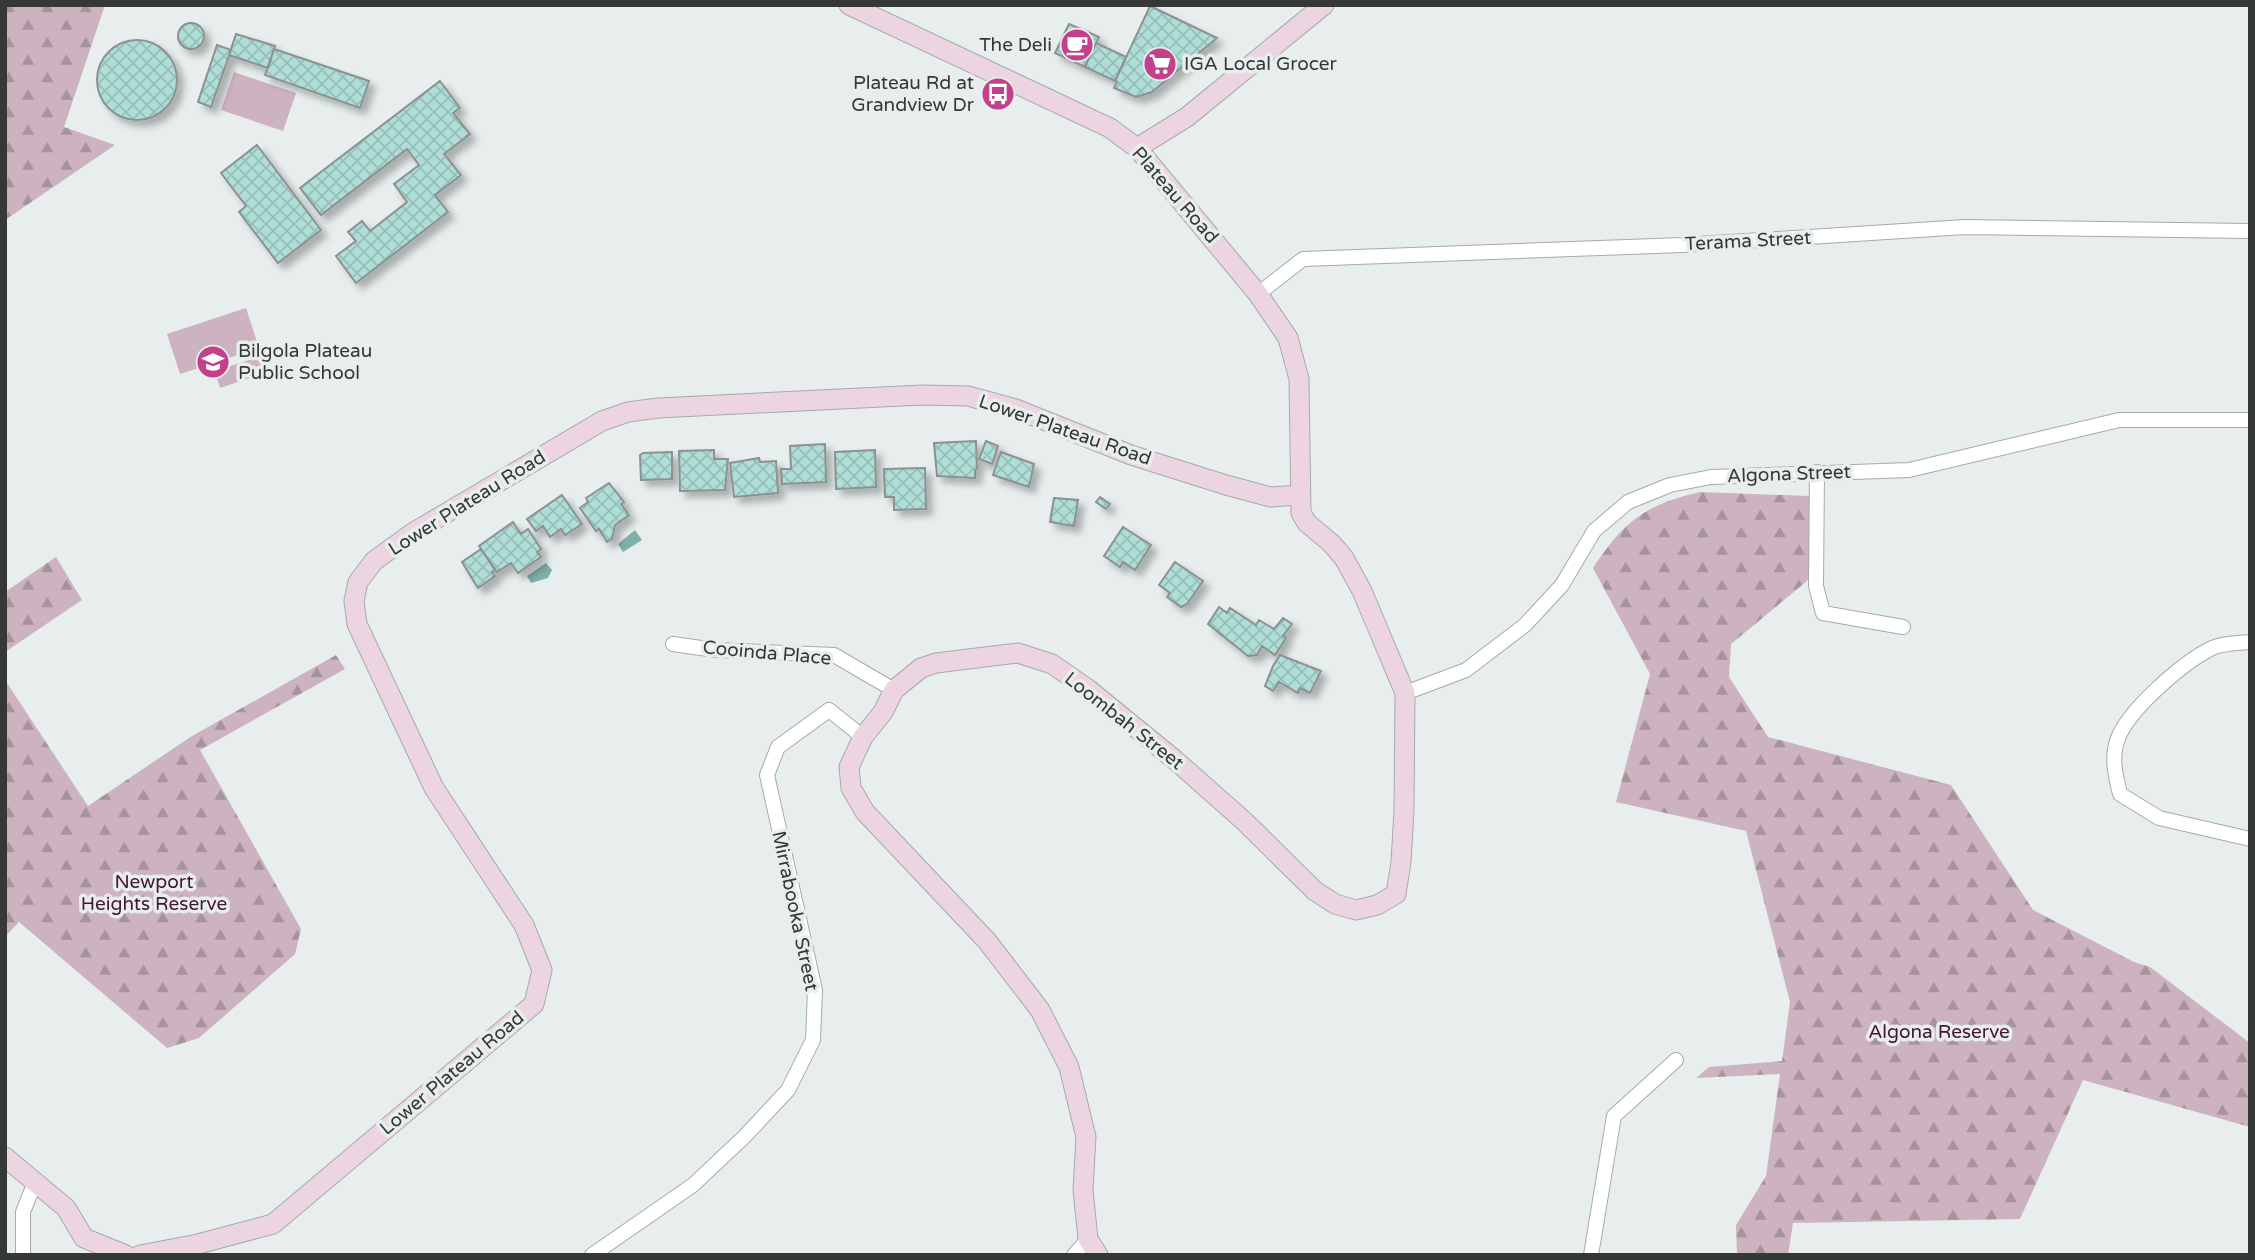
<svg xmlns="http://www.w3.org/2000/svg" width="2255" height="1260" font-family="'Varela Round',sans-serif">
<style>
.forest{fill:url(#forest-firs)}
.garden{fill:#cdb3bf}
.water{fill:#80afa9}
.building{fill:url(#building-cross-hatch);stroke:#8c9291;stroke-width:2;filter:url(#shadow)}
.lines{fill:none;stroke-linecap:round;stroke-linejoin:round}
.street-casing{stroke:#a5abaa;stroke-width:16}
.secondary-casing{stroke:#a5abaa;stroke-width:21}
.street{stroke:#fff;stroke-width:14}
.secondary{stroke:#ecd4e0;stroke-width:19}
.labels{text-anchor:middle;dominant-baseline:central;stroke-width:7;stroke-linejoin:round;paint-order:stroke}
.poi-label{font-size:19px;fill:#353837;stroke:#e7eeed;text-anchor:end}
.street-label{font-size:19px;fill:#353837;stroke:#e7eeed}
.park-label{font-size:19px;fill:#461631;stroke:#e7eeed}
</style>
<defs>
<pattern id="forest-firs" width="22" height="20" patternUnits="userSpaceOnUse" patternTransform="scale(1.75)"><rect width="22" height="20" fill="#cdb3bf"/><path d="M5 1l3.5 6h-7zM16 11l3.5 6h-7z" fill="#a7939c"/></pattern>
<pattern id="building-cross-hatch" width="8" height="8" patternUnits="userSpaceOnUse" patternTransform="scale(1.75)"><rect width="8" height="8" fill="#aeded7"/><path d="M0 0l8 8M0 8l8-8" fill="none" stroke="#96bfb9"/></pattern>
<filter id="shadow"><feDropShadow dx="6" dy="6" stdDeviation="3.5" flood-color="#0004"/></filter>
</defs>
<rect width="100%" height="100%" fill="#e7eeed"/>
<path class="forest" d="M 5,5 L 105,5 L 64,127 L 115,145 L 5,220 Z
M 1700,492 L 1809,496 L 1821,506 L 1821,565 L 1807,581 L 1731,644 L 1729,677 L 1768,737 L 1951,785 L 2033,910 L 2134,962 L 2150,967 L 2250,1043 L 2250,1127 L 2083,1080 L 2020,1219 L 1793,1223 L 1788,1255 L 1737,1255 L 1736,1225 L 1766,1176 L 1780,1074 L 1696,1078 L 1709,1067 L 1782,1061 L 1790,1002 L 1746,831 L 1616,802 L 1650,674 L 1593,568 C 1624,521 1645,505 1700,492 Z
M 56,557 L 82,600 L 5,652 L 5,592 Z
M 336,655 L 345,669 L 200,750 L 301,929 L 295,954 L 199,1038 L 167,1048 L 19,922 L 5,937 L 5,680 L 88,806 L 192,736 Z"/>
<path class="garden" d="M 234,72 L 296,93 L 283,131 L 221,110 Z
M 246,308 L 259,348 L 180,374 L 167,334 Z
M 261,356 L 267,372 L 220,388 L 215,371 Z"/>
<path class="water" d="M 635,530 L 642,540 L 623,552 L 618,544 Z
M 546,563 L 552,570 L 548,578 L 531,583 L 527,576 Z"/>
<path class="building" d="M 1150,6 L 1217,38 L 1152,92 L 1136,97 L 1114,88 L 1117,82 L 1115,81 Z
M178 36a13 13 0 1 1 26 0a13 13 0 1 1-26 0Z
M 1069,24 L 1099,37 L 1085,67 L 1055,53 Z
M 236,34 L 275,46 L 268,68 L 229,55 Z
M97 80a40 40 0 1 1 80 0a40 40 0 1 1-80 0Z
M 1096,43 L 1126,57 L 1115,81 L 1085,67 Z
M 217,45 L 231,50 L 211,107 L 198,102 Z
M 274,49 L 369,81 L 360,108 L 265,75 Z
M 440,81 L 460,108 L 453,113 L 470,134 L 444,154 L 461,175 L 435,195 L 448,212 L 356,283 L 336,256 L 356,241 L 348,232 L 362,221 L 370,231 L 407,202 L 394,184 L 419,165 L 407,149 L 321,215 L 300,188 Z
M 257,145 L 321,230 L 278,263 L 239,212 L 246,206 L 221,173 Z
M 976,441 L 977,469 L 975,470 L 975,478 L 937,476 L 934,443 Z
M 986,441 L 998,446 L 992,464 L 979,459 Z
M 825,444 L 826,482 L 782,484 L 781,469 L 791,469 L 790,446 Z
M 714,450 L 714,459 L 728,459 L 725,490 L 680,491 L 679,451 Z
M 875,450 L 876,487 L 836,489 L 835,452 Z
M 672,452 L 672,479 L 641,480 L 640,455 L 643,453 Z
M 1001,452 L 1034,464 L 1029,487 L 993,475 Z
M 759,458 L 760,462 L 776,461 L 778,493 L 734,497 L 730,463 Z
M 925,468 L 926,509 L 894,510 L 894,497 L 885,497 L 884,469 Z
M 609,483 L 624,502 L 621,504 L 629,515 L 615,525 L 612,539 L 607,542 L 599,529 L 596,531 L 580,508 L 588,502 L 586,498 Z
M 562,495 L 582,524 L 565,535 L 561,529 L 550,537 L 543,526 L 536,531 L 527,519 Z
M 1100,497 L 1110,504 L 1106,509 L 1096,502 Z
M 1054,498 L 1078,500 L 1074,526 L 1050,522 Z
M 513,522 L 521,534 L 528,529 L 541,549 L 537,552 L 541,557 L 518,573 L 511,563 L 497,572 L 479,546 Z
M 1123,527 L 1151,545 L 1135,570 L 1123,562 L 1120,567 L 1104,556 Z
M 481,549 L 495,570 L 492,572 L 495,576 L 478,588 L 462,562 Z
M 1175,562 L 1203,581 L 1187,604 L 1181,607 L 1167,597 L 1170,593 L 1159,585 Z
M 1219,607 L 1227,613 L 1230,608 L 1256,625 L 1259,620 L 1274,629 L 1283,618 L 1292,624 L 1283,636 L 1286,638 L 1275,655 L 1262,646 L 1257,655 L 1248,656 L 1208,624 Z
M 1280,655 L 1321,671 L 1310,693 L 1300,688 L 1298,693 L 1279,682 L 1273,691 L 1265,686 L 1273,666 Z"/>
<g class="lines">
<defs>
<path id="street" d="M 1258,294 L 1303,259 L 1682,245 L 1965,227 L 2250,231
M 1817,472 L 1816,586 L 1823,613 L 1903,627
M 2250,642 C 2238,643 2223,643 2212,648 C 2184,662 2127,710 2117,741 C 2111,759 2116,777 2120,794 L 2159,818 L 2250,839
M 673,644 L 715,650 L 834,655 L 894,690
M 1405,693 L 1466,670 L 1525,625 L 1562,585 L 1594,531 L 1628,502 L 1670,485 L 1711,477 L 1909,470 L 2119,420 L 2250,420
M 23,1255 L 23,1212 L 35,1182
M 592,1255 L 693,1185 L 744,1137 L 788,1090 L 813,1040 L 815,990 L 767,775 L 778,747 L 829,710 L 863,737
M 1074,1255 L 1088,1239
M 1591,1255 L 1614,1116 L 1676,1060"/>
<path id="secondary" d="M 849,5 L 1110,128 L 1137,148 L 1258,294 L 1288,338 L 1299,379 L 1301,513 L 1307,523 L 1331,543 L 1344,558 L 1362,591 L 1405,693 L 1404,810 L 1401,862 L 1396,894 L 1377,905 L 1356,910 L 1335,904 L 1315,891 L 1244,821 L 1175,760 L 1088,689 L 1052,664 L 1018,653 L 936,663 L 921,668 L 894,690 L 883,712 L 863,737 L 849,767 L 851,788 L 865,812 L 987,941 L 1040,1010 L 1069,1067 L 1086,1137 L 1083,1190 L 1088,1239 L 1098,1255
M 1137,148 L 1187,117 L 1324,5
M 5,1157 L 66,1208 L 84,1238 L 126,1255
M 140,1255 L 198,1244 L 273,1224 L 534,1004 L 542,970 L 524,925 L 434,788 L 357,624 L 354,601 L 358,582 L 374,561 L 414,532 L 602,421 L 628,412 L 658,408 L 922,395 L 968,396 L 1016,409 L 1131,455 L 1226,485 L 1271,497 L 1299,495"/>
</defs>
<use href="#street" class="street-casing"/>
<use href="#secondary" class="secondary-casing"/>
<use href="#street" class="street"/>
<use href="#secondary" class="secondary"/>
</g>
<defs>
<symbol id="cafe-disc" viewBox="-11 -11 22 22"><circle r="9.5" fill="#c3418b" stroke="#e7eeed"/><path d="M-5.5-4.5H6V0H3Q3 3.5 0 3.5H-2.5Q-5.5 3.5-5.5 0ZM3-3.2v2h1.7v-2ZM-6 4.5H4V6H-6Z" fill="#fff"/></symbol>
<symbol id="supermarket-disc" viewBox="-11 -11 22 22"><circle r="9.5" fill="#c3418b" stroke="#e7eeed"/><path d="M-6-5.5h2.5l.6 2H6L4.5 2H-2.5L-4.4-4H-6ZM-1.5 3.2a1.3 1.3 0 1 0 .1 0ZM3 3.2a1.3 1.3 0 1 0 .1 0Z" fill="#fff"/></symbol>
<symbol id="bus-disc" viewBox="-11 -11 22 22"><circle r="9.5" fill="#c3418b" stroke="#e7eeed"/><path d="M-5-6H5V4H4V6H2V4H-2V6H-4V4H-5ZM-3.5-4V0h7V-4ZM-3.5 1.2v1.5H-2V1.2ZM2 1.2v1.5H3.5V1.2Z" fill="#fff"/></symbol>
<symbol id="school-disc" viewBox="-11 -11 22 22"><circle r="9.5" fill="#c3418b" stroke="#e7eeed"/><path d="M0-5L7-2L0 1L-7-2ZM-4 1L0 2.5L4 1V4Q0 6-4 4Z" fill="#fff"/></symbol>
</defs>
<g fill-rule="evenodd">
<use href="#cafe-disc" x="1058" y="26" width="38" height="38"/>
<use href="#supermarket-disc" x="1141" y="45" width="38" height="38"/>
<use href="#bus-disc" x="979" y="75" width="38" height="38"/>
<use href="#school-disc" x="194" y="343" width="38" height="38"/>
</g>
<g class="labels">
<g class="poi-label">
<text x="1052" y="45">The Deli</text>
<text x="1184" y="64" text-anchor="start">IGA Local Grocer</text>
<text x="974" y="83">Plateau Rd at<tspan x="974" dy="22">Grandview Dr</tspan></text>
<text x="238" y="351" text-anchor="start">Bilgola Plateau<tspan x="238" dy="22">Public School</tspan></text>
</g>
<g class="street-label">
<text transform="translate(1175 195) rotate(49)">Plateau Road</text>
<text transform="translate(1748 241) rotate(-3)">Terama Street</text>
<text transform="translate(1065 430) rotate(19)">Lower Plateau Road</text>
<text transform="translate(1789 474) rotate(-2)">Algona Street</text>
<text transform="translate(467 503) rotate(-32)">Lower Plateau Road</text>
<text transform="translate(767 653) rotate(5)">Cooinda Place</text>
<text transform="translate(1124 721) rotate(38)">Loombah Street</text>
<text transform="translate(795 911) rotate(78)">Mirrabooka Street</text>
<text transform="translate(452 1073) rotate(-40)">Lower Plateau Road</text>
</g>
<g class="park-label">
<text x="154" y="882">Newport<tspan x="154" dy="22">Heights Reserve</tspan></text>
<text x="1939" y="1032">Algona Reserve</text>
</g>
</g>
<rect width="2255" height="1260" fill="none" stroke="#353837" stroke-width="14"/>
</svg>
